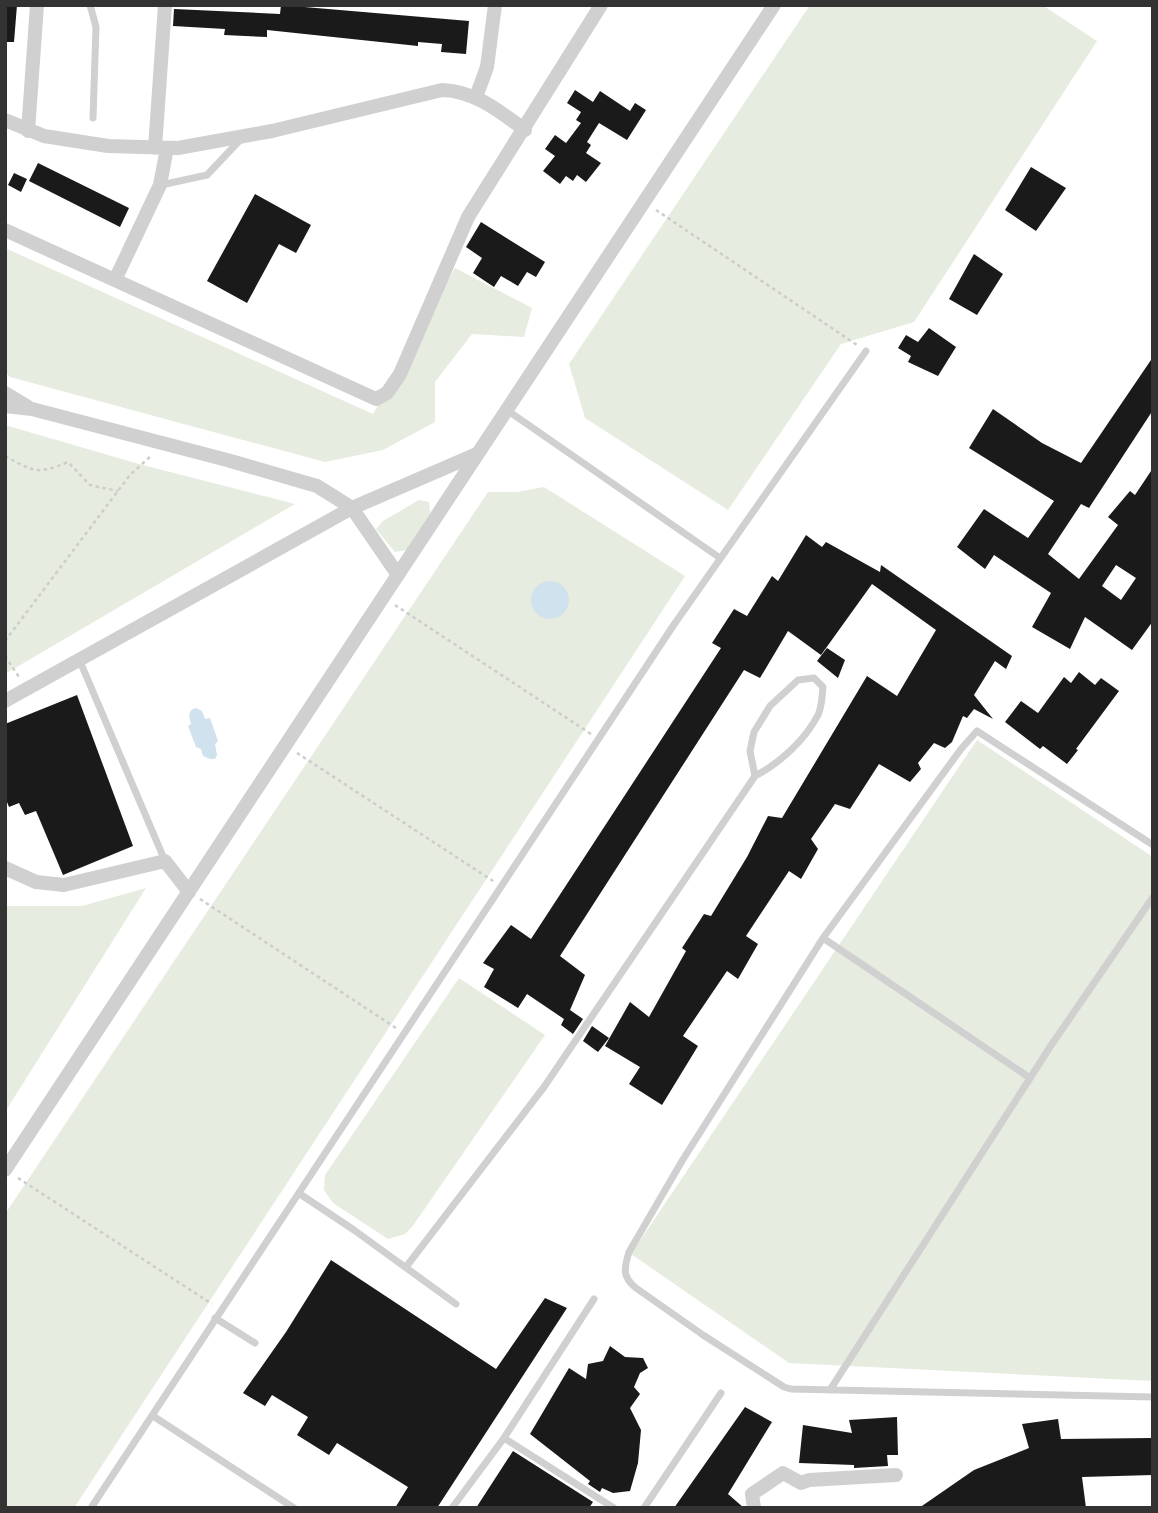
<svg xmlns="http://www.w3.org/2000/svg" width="1158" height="1513" font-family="'Asap Condensed',sans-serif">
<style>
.green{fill:#e6ecdf}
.water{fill:#cfe2ee}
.building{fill:#1a1a1a;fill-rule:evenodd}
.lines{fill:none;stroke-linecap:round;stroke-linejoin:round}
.path{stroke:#cdcdcd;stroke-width:2.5;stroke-dasharray:3.5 3.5;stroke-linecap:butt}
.lane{stroke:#d0d0d0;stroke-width:7}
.street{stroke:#d0d0d0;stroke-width:14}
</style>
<rect width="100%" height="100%" fill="#fff"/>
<path class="green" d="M 810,5 L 1042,5 L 1097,41 L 914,322 L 841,344 L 728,510 L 585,418 L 569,364 Z
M 5,248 L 373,414 L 455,268 L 532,308 L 524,337 L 472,334 L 435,382 L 435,422 L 383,450 L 325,462 L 10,377 L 5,372 Z
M 5,425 L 139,464 L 295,504 L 5,674 Z
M 544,487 L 685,576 L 74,1508 L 5,1508 L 5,1214 L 488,492 L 517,492 Z
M 419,500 L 429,502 L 430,513 L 406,550 L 395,552 L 376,529 L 383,521 Z
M 977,740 L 1153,857 L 1153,1381 L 789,1363 L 631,1254 Z
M 146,888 L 5,1112 L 5,906 L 82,906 Z
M 459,978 L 545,1035 L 412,1227 L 405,1234 L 388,1239 L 333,1203 L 324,1190 L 325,1175 Z"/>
<path class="water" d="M531 600a19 19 0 1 1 38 0a19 19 0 1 1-38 0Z
M 196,708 L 202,711 L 205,719 L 210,718 L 218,741 L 215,744 L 217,755 L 215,759 L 210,759 L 203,756 L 201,749 L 196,747 L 188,726 L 191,724 L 189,716 L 191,710 Z"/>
<path class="building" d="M 5,5 L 17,5 L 14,42 L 5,42 Z
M 281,5 L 469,21 L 466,54 L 441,52 L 442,44 L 418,42 L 418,46 L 267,30 L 267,37 L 224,35 L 225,29 L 173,26 L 174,9 L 280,14 Z
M 575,90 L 593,102 L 600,91 L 630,111 L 635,103 L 646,110 L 627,140 L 599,123 L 587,142 L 591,145 L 586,153 L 601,163 L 586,182 L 577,175 L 573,181 L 566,176 L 560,184 L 543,171 L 555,156 L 545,149 L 555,135 L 566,143 L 581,123 L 576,120 L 581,112 L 567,103 Z
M 38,163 L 129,208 L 120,227 L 29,181 Z
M 1031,167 L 1066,188 L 1036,231 L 1005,210 Z
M 14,173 L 27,179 L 21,192 L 8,185 Z
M 255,194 L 311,225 L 296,253 L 279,244 L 247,303 L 207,281 Z
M 481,222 L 545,262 L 536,277 L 527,272 L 518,286 L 501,276 L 494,287 L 473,273 L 482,258 L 466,247 Z
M 974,254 L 1003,274 L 977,315 L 949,299 Z
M 929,328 L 956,347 L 938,376 L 908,362 L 911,356 L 898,348 L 906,335 L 918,342 Z
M 1153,357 L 1153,410 L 1089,508 L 1081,504 L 1048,554 L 1079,579 L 1118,525 L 1108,517 L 1130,491 L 1135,495 L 1153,468 L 1153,621 L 1132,650 L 1085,617 L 1070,649 L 1032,627 L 1051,593 L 994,555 L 985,569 L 957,547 L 984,509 L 1028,538 L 1054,501 L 969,448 L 993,409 L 1042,443 L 1081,463 ZM 1116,565 L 1136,578 L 1121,600 L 1102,586 Z
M 806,535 L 822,547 L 826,542 L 880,572 L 881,565 L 1012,656 L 1006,669 L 995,661 L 974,695 L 993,719 L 974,709 L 967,718 L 963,716 L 952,742 L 945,748 L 934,743 L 918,763 L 921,769 L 910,782 L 879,764 L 850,809 L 835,804 L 811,839 L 818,849 L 801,879 L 789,871 L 746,936 L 758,944 L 738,979 L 727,971 L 683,1036 L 698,1046 L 662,1105 L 629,1084 L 640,1067 L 605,1046 L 630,1002 L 649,1017 L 686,951 L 682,948 L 704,914 L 711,916 L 747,857 L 768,816 L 782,818 L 867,676 L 897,696 L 936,630 L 872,584 L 821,655 L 788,631 L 760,678 L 744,670 L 560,956 L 585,975 L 570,1010 L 583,1019 L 573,1034 L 561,1025 L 564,1019 L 527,994 L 518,1008 L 484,987 L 494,969 L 483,963 L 511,925 L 531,939 L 721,648 L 712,643 L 734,609 L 747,616 L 772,576 L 778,581 Z
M 827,648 L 845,660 L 838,678 L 817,661 Z
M 1079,672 L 1095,685 L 1101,678 L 1119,691 L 1076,749 L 1078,750 L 1067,764 L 1043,746 L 1040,749 L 1005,722 L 1021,701 L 1038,713 L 1064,677 L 1071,683 Z
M 77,695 L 133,846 L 63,875 L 36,811 L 25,815 L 19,803 L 9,807 L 5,797 L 5,724 Z
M 592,1026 L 609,1038 L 598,1052 L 583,1041 Z
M 331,1260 L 496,1369 L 545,1298 L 567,1308 L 437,1508 L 395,1508 L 408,1487 L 337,1443 L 329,1455 L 297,1435 L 308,1417 L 272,1395 L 265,1406 L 243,1393 L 286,1332 Z
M 610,1346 L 625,1357 L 643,1358 L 648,1368 L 640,1373 L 634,1387 L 640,1394 L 630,1408 L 641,1430 L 638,1463 L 630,1491 L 613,1493 L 602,1488 L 600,1492 L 588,1484 L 590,1481 L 530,1434 L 569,1368 L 586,1379 L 588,1364 L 603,1361 Z
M 745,1407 L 772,1422 L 728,1494 L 744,1508 L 674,1508 Z
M 897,1417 L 898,1455 L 887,1455 L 888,1466 L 854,1468 L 854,1465 L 799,1463 L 803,1425 L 852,1433 L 849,1420 Z
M 1058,1419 L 1061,1439 L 1153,1438 L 1153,1475 L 1082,1477 L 1086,1508 L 919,1508 L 974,1470 L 1029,1448 L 1022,1424 Z
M 513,1451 L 593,1502 L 589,1508 L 476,1508 Z"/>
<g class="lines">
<path class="path" d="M 656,210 L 857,345
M 5,456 C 34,472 37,475 68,462 L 90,485 L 118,491
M 395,605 L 591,734
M 5,641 L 130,475 L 152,455
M 5,656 L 19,677
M 297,753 L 493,881
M 200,899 L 396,1028
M 18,1178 L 212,1304"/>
<path class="lane" d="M 90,5 L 96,27 L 93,118
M 161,185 L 207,175 L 241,139
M 507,410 L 720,558
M 79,659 L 165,861
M 1153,845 L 977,731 L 961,749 L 823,938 L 682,1161 L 629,1252 C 624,1268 622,1277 636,1288 L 703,1335 L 784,1387 L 791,1389 L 1153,1397
M 823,938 L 1030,1078
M 300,1194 L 354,1230 L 456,1304
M 406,1267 L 544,1087 L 755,776 C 780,763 805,740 818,715 C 822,707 822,696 823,687 L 814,678 L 798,680 L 770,706 L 754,732 L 750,751 L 755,776
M 215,1318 L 255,1343
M 830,1390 L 1050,1047 L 1153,897
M 153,1416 L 294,1508
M 504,1438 L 594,1299
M 91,1508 L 673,626 L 866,351
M 452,1508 L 504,1438 L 614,1508
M 644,1508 L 721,1393"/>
<path class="street" d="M 476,97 L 487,67 L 495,5
M 5,120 L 44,136 L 108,146 L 178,148 L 272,131 L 442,90 C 475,91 499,111 525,130
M 28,131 L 37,5
M 155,148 L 165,5
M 5,230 L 376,399 L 387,393 L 400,374 L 468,217 L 601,5
M 115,280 L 160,185 L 167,148
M 5,393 L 28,407
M 5,406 L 32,409 L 227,460 L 317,486 L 352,508 L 398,575
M 5,701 L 352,508 L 477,454
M 5,868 L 36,882 L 64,885 L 165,861 L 189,892
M 5,1170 L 774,5
M 754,1508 L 752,1494 L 783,1473 L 801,1483 L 809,1480 L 896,1475"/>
</g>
<rect width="1158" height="1513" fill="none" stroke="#333333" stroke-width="14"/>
</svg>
